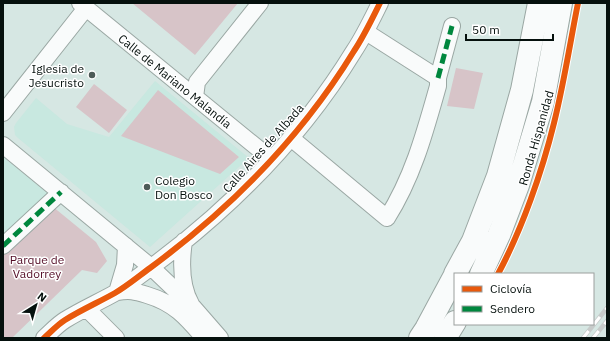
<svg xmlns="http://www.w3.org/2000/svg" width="610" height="341" font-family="'IBM Plex Sans',sans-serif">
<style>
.built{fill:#c8e8e0}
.green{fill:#d7c4c8}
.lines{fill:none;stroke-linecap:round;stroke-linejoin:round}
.minor-casing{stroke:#9aa7a3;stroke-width:18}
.highway-casing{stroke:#9aa7a3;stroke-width:24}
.minor{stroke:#f9fbfb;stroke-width:16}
.highway{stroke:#f9fbfb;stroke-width:22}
.rail-casing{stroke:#c7cbca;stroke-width:4.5}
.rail{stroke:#fff;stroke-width:3;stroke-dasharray:9;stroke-linecap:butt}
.quiet{stroke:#00873e;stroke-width:5;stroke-dasharray:10 5;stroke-linecap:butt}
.cycleway-casing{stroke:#fff;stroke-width:8}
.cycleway{stroke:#e8590c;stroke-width:6}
.poi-dot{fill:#4e5b58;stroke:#fff;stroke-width:1.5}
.labels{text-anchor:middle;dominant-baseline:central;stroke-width:3;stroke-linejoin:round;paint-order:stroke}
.poi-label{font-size:12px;fill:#05100d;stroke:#fff;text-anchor:end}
.street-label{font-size:12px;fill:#05100d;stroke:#fff}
.park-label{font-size:12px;fill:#520b25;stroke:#fff}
</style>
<rect width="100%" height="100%" fill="#d6e7e3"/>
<path class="built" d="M 155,81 L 249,158 L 150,247 L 18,138 L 15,135 L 14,127 L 16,123 L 36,98 L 67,124 L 109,137 Z
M 3,157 L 51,196 L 3,240 Z"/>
<path class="green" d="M 132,3 L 238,3 L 195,55 Z
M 456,68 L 483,73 L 474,109 L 447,106 Z
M 94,84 L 127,110 L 109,133 L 76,107 Z
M 158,90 L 239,157 L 220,174 L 121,136 Z
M 52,206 L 96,242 L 107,261 L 97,273 L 82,270 L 12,338 L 3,338 L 3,252 Z"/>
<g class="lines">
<defs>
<path id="minor" d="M 80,3 L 271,159
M 366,32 L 438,78
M 195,97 L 197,82 L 260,3
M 3,113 L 86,8
M 291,138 L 387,218 C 413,177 425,132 438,86 L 438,78 L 452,26
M 3,145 L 151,267 L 193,307 L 220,338
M 184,241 C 181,261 181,286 191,304
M 3,246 L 61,192
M 117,292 C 130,290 134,291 147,295 C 174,303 186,317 204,338
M 117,292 L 125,265 L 126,246
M 87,309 L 116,338
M 44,338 C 51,332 57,325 65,320 C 81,310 99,302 115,293 C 127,286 139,276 150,268 C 230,209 302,136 354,51 C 364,36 372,19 380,3"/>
<path id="highway" d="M 455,274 L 473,241 L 498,176 L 522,90 L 539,3
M 481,274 L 499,235 L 518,185 L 543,102 L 561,3
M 420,338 L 426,329 L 455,275
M 445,338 L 455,322"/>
</defs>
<use href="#minor" class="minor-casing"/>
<use href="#highway" class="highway-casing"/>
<use href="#minor" class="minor"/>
<use href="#highway" class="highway"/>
<defs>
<path id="rail" d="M 583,338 L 607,308
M 593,338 L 607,321"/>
</defs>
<use href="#rail" class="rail-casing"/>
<use href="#rail" class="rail"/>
<path class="quiet" d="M 438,78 L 452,26
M 3,246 L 61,192"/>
<defs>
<path id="cycleway" d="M 498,274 C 522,229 542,172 554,123 C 564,83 570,43 578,3
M 44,338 C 51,332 57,325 65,320 C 81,310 99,302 115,293 C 127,286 139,276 150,268 C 230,209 302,136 354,51 C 364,36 372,19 380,3"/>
</defs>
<use href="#cycleway" class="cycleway-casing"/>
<use href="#cycleway" class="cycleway"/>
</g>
<g class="poi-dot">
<circle cx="92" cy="75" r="4"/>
<circle cx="147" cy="187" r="4"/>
</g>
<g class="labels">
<g class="poi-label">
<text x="84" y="68">Iglesia de<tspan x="84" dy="14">Jesucristo</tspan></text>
<text x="155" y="180" text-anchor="start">Colegio<tspan x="155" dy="14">Don Bosco</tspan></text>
</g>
<g class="street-label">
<text transform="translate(175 81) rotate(39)">Calle de Mariano Malandía</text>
<text transform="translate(536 138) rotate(-74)">Ronda Hispanidad</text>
<text transform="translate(263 148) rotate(-48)">Calle Aires de Albada</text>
</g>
<g class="park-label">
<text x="37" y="259">Parque de<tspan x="37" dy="14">Vadorrey</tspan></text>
</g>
</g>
<rect width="610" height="341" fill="none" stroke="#05100d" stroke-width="8"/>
<rect x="454" y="273" width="140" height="52" fill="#ffffff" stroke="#9b9f9e"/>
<rect x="462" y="286" width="20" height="6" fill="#e8590c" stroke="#9b9f9e"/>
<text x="490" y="293" font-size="12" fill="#05100d">Ciclovía</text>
<rect x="462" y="306" width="20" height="6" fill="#00873e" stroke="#9b9f9e"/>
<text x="490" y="313" font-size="12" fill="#05100d">Sendero</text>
<g transform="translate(36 305) rotate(37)" stroke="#ffffff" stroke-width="3" paint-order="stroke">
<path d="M0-3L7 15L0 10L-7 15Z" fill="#05100d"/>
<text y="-6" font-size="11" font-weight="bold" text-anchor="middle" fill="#05100d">N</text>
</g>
<path d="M466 34v6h87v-6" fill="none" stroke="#05100d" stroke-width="2"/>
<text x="472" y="34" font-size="12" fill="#05100d" stroke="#ffffff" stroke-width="3" paint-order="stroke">50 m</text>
</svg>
